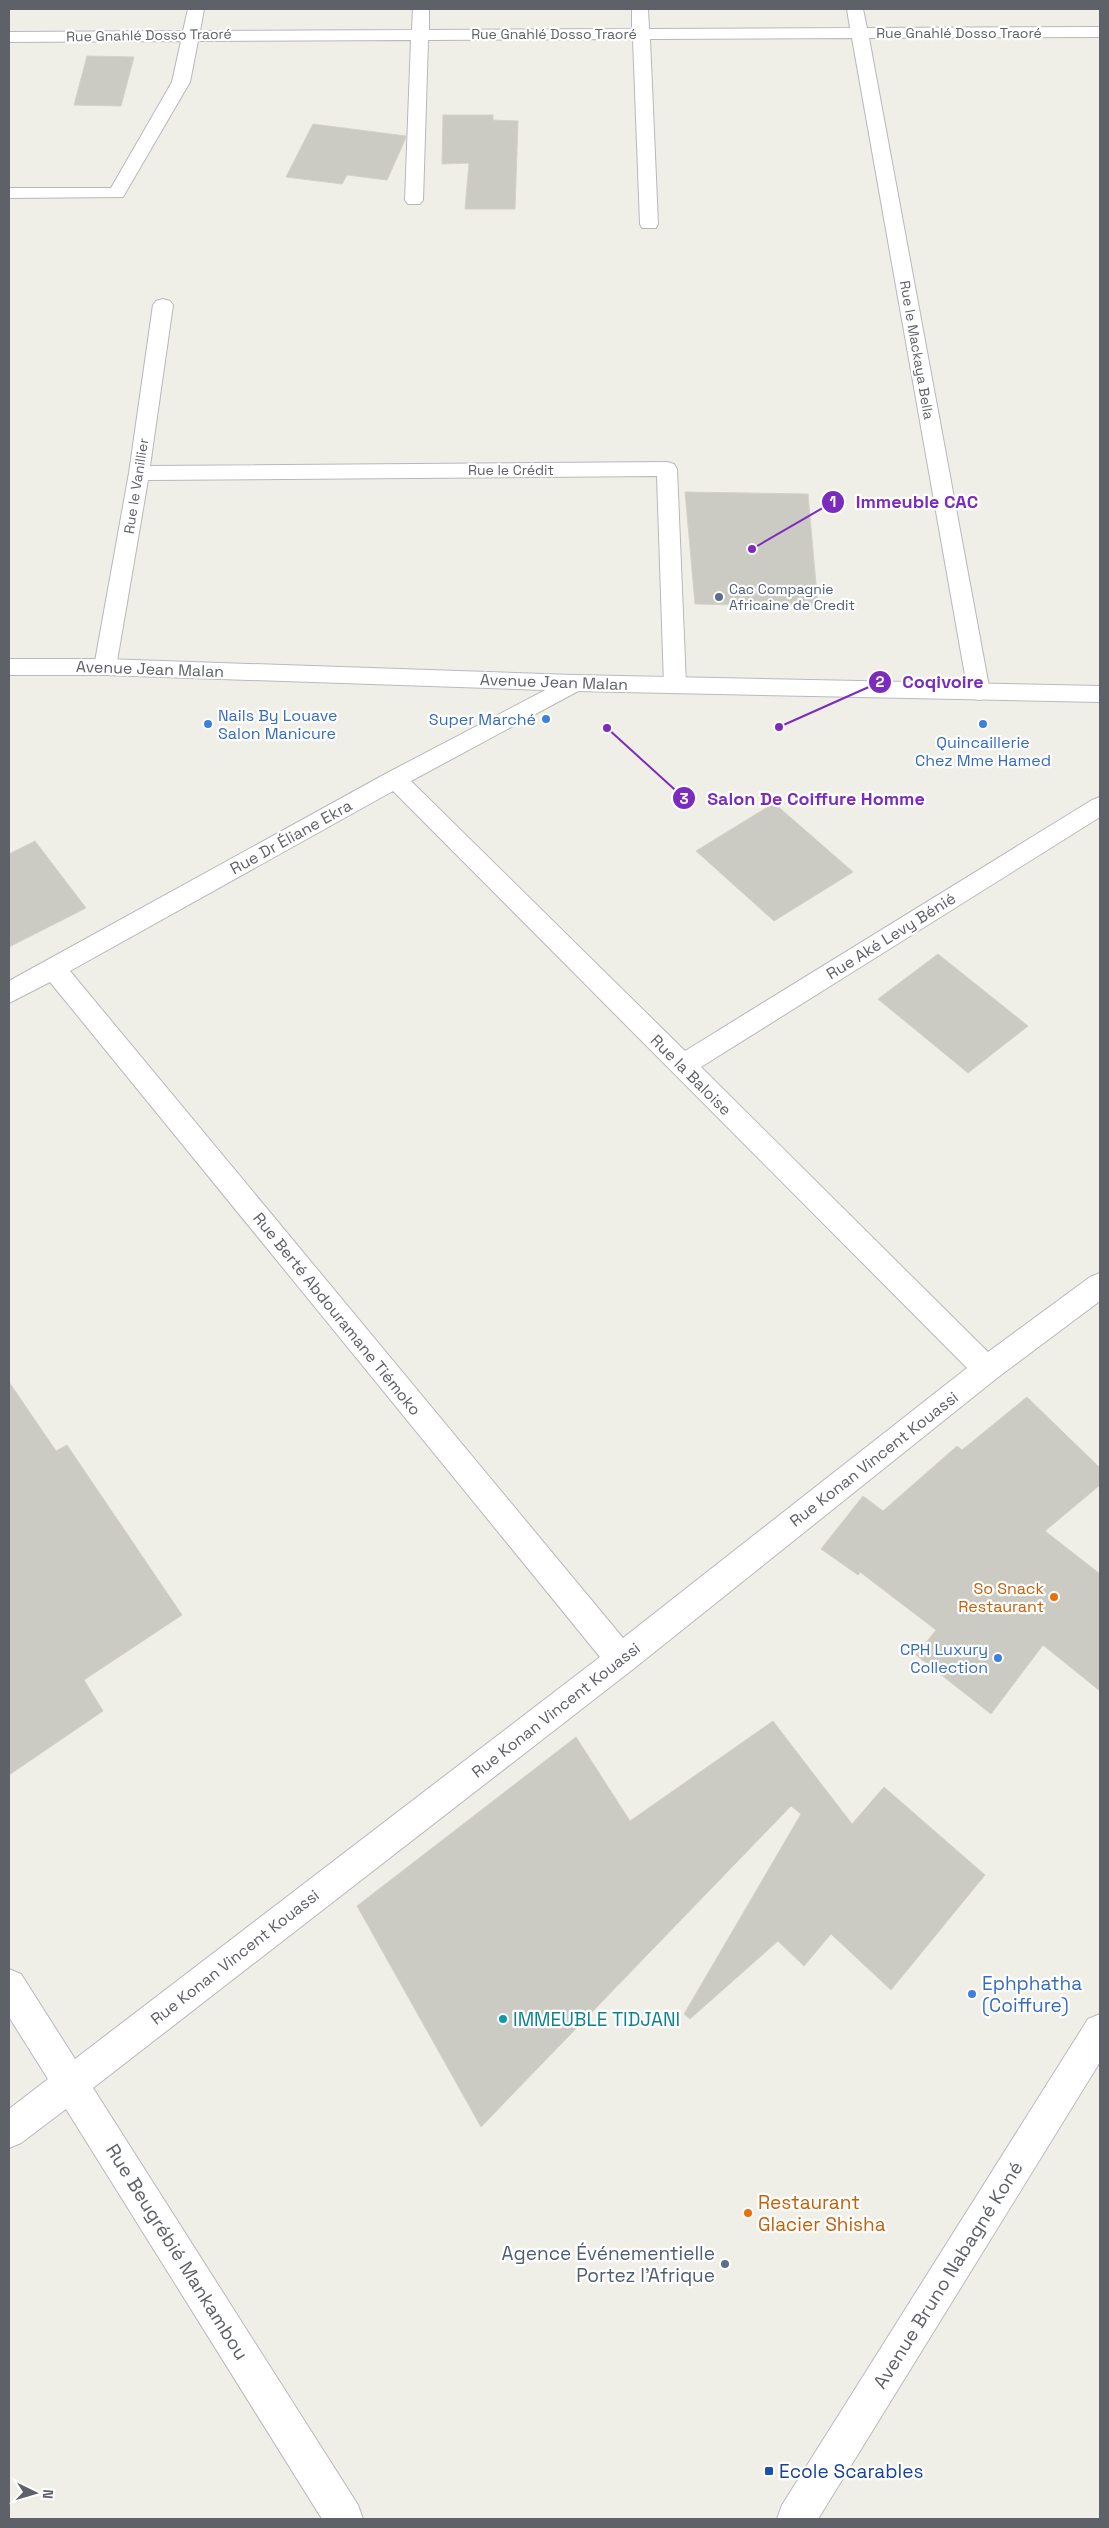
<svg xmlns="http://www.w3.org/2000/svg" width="1109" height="2528" font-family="'Space Grotesk',sans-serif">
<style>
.building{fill:#cbcac3;stroke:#d5d2c5}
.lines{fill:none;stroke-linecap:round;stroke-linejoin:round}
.street-casing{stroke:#b7b8bd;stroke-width:2}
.secondary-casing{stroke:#b8bac0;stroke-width:2}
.street{fill:#fff;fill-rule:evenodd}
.secondary{fill:#fff;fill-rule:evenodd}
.service-dot{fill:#5c6f8a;stroke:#fff;stroke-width:2}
.shop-dot{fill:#3f7fe0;stroke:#fff;stroke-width:2}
.food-dot{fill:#e8710a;stroke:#fff;stroke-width:2}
.culture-dot{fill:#0f9aa8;stroke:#fff;stroke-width:2}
.transit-dot{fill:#1a4fb4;stroke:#fff;stroke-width:2}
.labels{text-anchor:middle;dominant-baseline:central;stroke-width:4.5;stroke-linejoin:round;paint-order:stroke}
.far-street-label{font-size:14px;fill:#5e6167;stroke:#fff}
.far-service-label{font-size:14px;fill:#4e5e75;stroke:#fff;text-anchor:start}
.street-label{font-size:16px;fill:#5e6167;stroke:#fff}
.shop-label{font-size:16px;fill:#366cbe;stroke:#fff;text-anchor:end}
.food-label{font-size:16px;fill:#c56008;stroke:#fff;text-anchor:end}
.near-shop-label{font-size:19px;fill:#366cbe;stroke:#fff;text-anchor:start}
.near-culture-label{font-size:19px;fill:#0d838f;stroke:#fff;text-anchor:start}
.near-food-label{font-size:19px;fill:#c56008;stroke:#fff;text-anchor:start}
.near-street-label{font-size:19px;fill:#5e6167;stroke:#fff}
.near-service-label{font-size:19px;fill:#4e5e75;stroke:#fff;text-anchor:end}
.near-transit-label{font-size:19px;fill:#164399;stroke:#fff;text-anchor:start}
.leader{fill:none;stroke:#7b2cbf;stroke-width:2}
.callout-dot{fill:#7b2cbf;stroke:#fff;stroke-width:2}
.mark-label{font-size:15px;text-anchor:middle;font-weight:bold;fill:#fff}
.callout-label{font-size:18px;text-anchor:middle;font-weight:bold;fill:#7b2cbf;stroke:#fff;stroke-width:4.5;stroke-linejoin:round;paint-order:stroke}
</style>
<rect width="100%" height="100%" fill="#f0efe7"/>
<path class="building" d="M 87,56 L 134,57 L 121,106 L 74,105 Z
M 443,115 L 493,115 L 493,120 L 518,121 L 515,209 L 465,209 L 469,163 L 442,164 Z
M 313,124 L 406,136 L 405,140 L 387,180 L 347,175 L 342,184 L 286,177 Z
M 685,492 L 808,494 L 818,607 L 695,604 Z
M 774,803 L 853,872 L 774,921 L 696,851 Z
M 35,841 L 86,908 L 9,947 L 9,854 Z
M 938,954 L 1028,1026 L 968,1073 L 878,999 Z
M 9,1382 L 56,1451 L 67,1445 L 182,1615 L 84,1680 L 103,1711 L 9,1775 Z
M 1027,1397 L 1100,1468 L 1100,1485 L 1045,1531 L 1100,1574 L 1100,1691 L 1043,1645 L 991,1714 L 916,1655 L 936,1630 L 860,1572 L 858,1575 L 821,1549 L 863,1496 L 883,1511 L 957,1446 L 962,1450 Z
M 773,1721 L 852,1824 L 884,1787 L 985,1875 L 891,1990 L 831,1934 L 804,1966 L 778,1941 L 690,2019 L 684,2014 L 801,1814 L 791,1806 L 481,2127 L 357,1906 L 576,1737 L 630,1821 Z"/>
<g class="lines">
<defs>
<path id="street" d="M 188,9 L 204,9 L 200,31 L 412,30 L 413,9 L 429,9 L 429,30 L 632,29 L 632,9 L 648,9 L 649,29 L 850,28 L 847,9 L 863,9 L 867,28 L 1100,27 L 1100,37 L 869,38 L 990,692 L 987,698 L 979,700 L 971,698 L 968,692 L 852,38 L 650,39 L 658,224 L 656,228 L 642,228 L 640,224 L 633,39 L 428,40 L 423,200 L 420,204 L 408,204 L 405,200 L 411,40 L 198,41 L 190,82 L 123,197 L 9,198 L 9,188 L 111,188 L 172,82 L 181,41 L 9,42 L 9,32 L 183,31 Z
M 163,299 L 170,301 L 173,305 L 150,466 L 667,462 L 674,464 L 677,469 L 686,685 L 683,691 L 675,693 L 667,691 L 664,685 L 657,476 L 148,480 L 116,667 L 113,673 L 105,675 L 97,673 L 94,667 L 129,473 L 153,305 L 156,301 Z
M 574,675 L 582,677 L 585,683 L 582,689 L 411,781 L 685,1051 L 1092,800 L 1100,797 L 1100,817 L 701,1067 L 988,1352 L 1090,1277 L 1100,1273 L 1100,1301 L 997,1378 L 632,1670 L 93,2088 L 358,2505 L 363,2519 L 322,2519 L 66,2109 L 21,2143 L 9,2148 L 9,2109 L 48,2079 L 9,2017 L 9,1969 L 21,1974 L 75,2059 L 600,1657 L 50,982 L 9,1003 L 9,981 L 387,773 ZM 393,791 L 967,1368 L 623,1638 L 70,971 Z"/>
<path id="secondary" d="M 9,659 L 105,659 L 574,675 L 1100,686 L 1100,702 L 574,691 L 105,675 L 9,675 Z
M 1100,2014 L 1100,2062 L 818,2519 L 777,2519 L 782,2505 L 1088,2019 Z"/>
</defs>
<use href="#street" class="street-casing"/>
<use href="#secondary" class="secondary-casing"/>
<use href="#street" class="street"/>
<use href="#secondary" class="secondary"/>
</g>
<g class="service-dot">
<circle cx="719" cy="597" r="5"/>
<circle cx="725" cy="2264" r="5"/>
</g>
<g class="shop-dot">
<circle cx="546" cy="719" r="5"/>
<circle cx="208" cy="724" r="5"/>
<circle cx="983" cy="724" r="5"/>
<circle cx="998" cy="1658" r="5"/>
<circle cx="972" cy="1994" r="5"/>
</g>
<g class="food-dot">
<circle cx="1054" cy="1597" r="5"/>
<circle cx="748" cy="2213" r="5"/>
</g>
<circle class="culture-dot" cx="503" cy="2019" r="5"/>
<rect class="transit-dot" x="764" y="2466" width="10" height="10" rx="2.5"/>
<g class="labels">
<g class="far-street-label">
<text x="959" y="33">Rue Gnahlé Dosso Traoré</text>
<text x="554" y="34">Rue Gnahlé Dosso Traoré</text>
<text transform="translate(149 35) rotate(-1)">Rue Gnahlé Dosso Traoré</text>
<text transform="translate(917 350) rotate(80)">Rue le Mackaya Bella</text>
<text x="511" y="470">Rue le Crédit</text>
<text transform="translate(136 486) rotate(-81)">Rue le Vanillier</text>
</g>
<g class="far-service-label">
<text x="729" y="589">Cac Compagnie<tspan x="729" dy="16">Africaine de Credit</tspan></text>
</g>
<g class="street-label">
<text transform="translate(150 669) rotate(2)">Avenue Jean Malan</text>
<text transform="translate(554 682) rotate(2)">Avenue Jean Malan</text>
<text transform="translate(291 837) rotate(-29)">Rue Dr Éliane Ekra</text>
<text transform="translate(891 936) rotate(-32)">Rue Aké Levy Bénié</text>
<text transform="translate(691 1075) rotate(45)">Rue la Baloise</text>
<text transform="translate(337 1314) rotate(51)">Rue Berté Abdouramane Tiémoko</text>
<text transform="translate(874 1459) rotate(-38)">Rue Konan Vincent Kouassi</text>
<text transform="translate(556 1710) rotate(-38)">Rue Konan Vincent Kouassi</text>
<text transform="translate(235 1957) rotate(-38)">Rue Konan Vincent Kouassi</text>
</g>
<g class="shop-label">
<text x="218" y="715" text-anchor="start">Nails By Louave<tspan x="218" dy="18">Salon Manicure</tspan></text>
<text x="536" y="719">Super Marché</text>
<text x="983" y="742" text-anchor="middle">Quincaillerie<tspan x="983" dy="18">Chez Mme Hamed</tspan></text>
<text x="988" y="1649">CPH Luxury<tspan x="988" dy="18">Collection</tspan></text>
</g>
<g class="food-label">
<text x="1044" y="1588">So Snack<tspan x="1044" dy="18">Restaurant</tspan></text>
</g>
<g class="near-shop-label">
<text x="982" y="1983">Ephphatha<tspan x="982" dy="22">(Coiffure)</tspan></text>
</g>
<g class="near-culture-label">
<text x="513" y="2019">IMMEUBLE TIDJANI</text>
</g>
<g class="near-food-label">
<text x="758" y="2202">Restaurant<tspan x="758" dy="22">Glacier Shisha</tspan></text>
</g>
<g class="near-street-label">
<text transform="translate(177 2252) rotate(58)">Rue Beugrébié Mankambou</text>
<text transform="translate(948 2275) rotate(-58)">Avenue Bruno Nabagné Koné</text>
</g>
<g class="near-service-label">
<text x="715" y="2253">Agence Événementielle<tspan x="715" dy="22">Portez l'Afrique</tspan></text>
</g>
<g class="near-transit-label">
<text x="779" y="2471">Ecole Scarables</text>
</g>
</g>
<path class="leader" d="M752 549L833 502M779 727L880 682M607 728L684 798"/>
<g class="callout-dot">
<circle cx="752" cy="549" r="5"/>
<circle cx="779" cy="727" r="5"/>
<circle cx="607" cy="728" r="5"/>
<circle cx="833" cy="502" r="12"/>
<circle cx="880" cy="682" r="12"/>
<circle cx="684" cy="798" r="12"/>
</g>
<g class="mark-label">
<text x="833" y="507">1</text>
<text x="880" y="687">2</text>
<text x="684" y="804">3</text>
</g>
<g class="callout-label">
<text x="917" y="508">Immeuble CAC</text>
<text x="943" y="688">Coqivoire</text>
<text x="816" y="805">Salon De Coiffure Homme</text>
</g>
<rect width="1109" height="2528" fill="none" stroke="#5e6167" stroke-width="20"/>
<g transform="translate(35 2493) rotate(95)" stroke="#ffffff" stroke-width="4" paint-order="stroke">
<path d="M0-4L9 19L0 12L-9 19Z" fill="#5e6167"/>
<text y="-8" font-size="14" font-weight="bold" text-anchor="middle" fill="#5e6167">N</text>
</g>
</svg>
